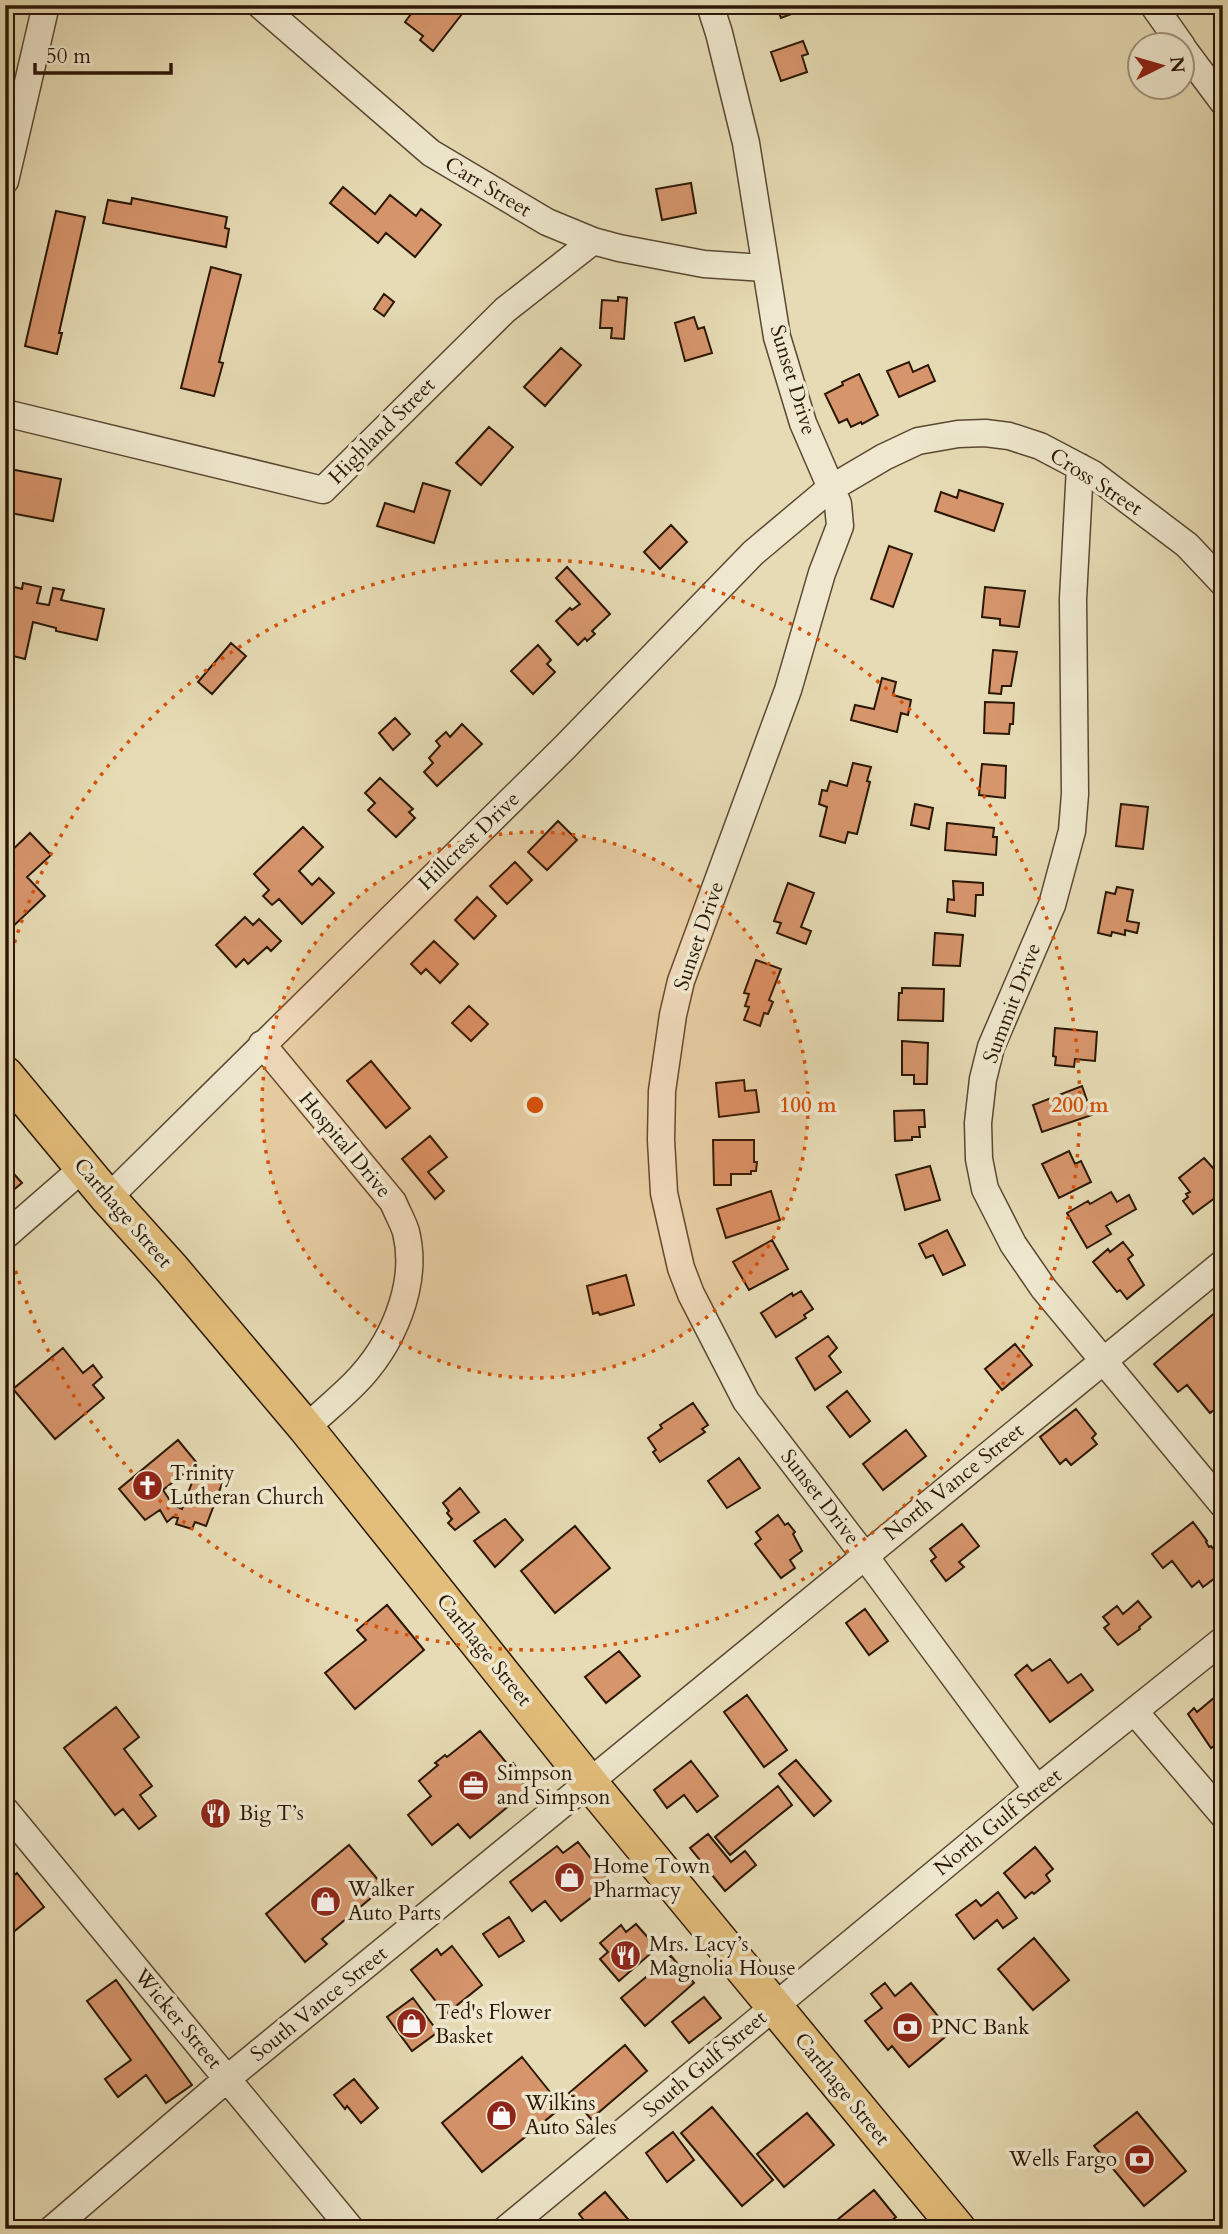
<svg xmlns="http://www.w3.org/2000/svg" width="1228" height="2234" font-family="Cardo,serif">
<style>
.building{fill:#d7956c;stroke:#2b1706;stroke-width:2}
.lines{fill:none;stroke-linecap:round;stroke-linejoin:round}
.minor-casing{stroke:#5a4832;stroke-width:29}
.major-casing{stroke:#2b1706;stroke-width:38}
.minor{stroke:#efe8ce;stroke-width:26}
.major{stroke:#e3be7a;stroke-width:35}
.ring{fill:none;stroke:#d5520b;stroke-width:3.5;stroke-dasharray:3.5 7}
.labels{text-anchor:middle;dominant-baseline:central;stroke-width:7;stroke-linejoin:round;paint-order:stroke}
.street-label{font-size:21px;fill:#2b1706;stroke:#efe8ce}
.poi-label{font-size:21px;fill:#2b1706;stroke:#efe8ce;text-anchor:start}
.centre{fill:#d5520b;stroke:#efe8ce;stroke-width:3.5}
.ring-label{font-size:21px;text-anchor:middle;font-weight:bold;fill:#d5520b;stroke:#efe8ce;stroke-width:7;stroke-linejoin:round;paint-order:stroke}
</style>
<rect width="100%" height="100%" fill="#e6dbb4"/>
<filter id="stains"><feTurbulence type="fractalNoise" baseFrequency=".00286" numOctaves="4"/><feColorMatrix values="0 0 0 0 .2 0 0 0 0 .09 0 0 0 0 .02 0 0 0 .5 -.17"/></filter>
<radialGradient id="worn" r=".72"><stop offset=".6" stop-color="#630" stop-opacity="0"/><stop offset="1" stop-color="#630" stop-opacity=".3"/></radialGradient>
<path class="building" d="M 404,5 L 450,5 L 462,14 L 433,51 L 420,40 L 423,36 L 405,22 L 411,14 L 403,7 Z
M 776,5 L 800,5 L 802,10 L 781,18 Z
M 803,41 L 808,54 L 802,56 L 807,72 L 781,81 L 771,52 Z
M 691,183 L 696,213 L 662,220 L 656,189 Z
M 343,187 L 375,214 L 390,195 L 416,216 L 421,209 L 441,225 L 415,257 L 386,233 L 378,243 L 330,203 Z
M 132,198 L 227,217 L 225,228 L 229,229 L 226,247 L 103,223 L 108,200 L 131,204 Z
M 56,211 L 85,217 L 59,333 L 62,333 L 57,354 L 25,346 Z
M 211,267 L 241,275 L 219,362 L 223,363 L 214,396 L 181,388 Z
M 384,294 L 394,302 L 384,316 L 374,309 Z
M 618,297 L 627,298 L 624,339 L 611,338 L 612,328 L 600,328 L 602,300 L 618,301 Z
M 694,317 L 698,329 L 704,327 L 712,353 L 685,361 L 675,323 Z
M 561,348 L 581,365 L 545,406 L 524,387 Z
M 909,362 L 913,372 L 928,365 L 935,381 L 899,397 L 887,371 Z
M 859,374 L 878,415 L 862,424 L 861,422 L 851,427 L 847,419 L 839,423 L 825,394 L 843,385 L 842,382 Z
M 489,427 L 513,447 L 481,485 L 456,463 Z
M 5,468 L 61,479 L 53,521 L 5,512 Z
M 423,483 L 450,491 L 434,543 L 377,526 L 385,503 L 414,512 Z
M 959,490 L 1003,504 L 994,531 L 935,511 L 941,492 L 957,498 Z
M 671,525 L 687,542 L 660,569 L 644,552 Z
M 889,546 L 912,554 L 893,607 L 871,599 Z
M 567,567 L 610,614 L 592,631 L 595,634 L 587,641 L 585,638 L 578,645 L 556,621 L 570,608 L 572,610 L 580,604 L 556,578 Z
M 5,579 L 12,581 L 11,586 L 22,589 L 23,583 L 41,587 L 37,603 L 49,605 L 53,588 L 64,590 L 61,600 L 104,609 L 97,640 L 56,631 L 56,628 L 33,622 L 25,659 L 5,654 Z
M 985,587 L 1025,591 L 1019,627 L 1000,625 L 1000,619 L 982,617 Z
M 231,643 L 246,656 L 212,694 L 198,682 Z
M 538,645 L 551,660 L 547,664 L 555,672 L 533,694 L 511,671 Z
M 993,650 L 1017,652 L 1011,686 L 1002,686 L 1001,694 L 989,693 Z
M 882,678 L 896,682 L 893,695 L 911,700 L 908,715 L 901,713 L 897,732 L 851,720 L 855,705 L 874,709 Z
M 985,702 L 1014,703 L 1013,724 L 1010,724 L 1009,734 L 984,733 Z
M 395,718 L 410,734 L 393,750 L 379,733 Z
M 462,724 L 482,744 L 437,786 L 424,772 L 433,763 L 429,758 L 440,746 L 436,741 L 446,732 L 450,737 Z
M 853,763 L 871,767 L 867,781 L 870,782 L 857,834 L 848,832 L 845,843 L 820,836 L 827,807 L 819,804 L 822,790 L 827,791 L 830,781 L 847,786 Z
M 982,764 L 1006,766 L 1005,798 L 979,795 Z
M 380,778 L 413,809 L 409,812 L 415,818 L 396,837 L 368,810 L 375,803 L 365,793 Z
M 915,804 L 933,808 L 929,829 L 911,825 Z
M 1121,804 L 1148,807 L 1143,849 L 1116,846 Z
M 558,821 L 577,840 L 547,870 L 528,852 Z
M 947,823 L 994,828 L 993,837 L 997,837 L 996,855 L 945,850 Z
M 303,827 L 323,847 L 299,871 L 312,885 L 319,878 L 334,893 L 302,924 L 279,899 L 272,905 L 263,896 L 269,890 L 254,874 Z
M 30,833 L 51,855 L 27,877 L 45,896 L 5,934 L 5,874 L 14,865 L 6,856 Z
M 515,862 L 532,880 L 507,904 L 490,886 Z
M 953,881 L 983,883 L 983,895 L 976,895 L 975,916 L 947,912 L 948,899 L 954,900 Z
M 788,883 L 814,893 L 801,927 L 811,931 L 806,944 L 777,933 L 781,923 L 774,921 Z
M 1117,887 L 1133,890 L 1127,921 L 1139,923 L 1137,933 L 1125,930 L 1125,935 L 1112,932 L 1111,936 L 1098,933 L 1106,892 L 1115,894 Z
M 477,897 L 496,916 L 474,939 L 455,920 Z
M 245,917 L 253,925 L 259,919 L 281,941 L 271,951 L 267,947 L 248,964 L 244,959 L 236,967 L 216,945 Z
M 935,933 L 963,935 L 960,966 L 933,965 Z
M 434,941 L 458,964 L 440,983 L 426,969 L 421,974 L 411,964 Z
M 756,960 L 781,969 L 769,1000 L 773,1002 L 768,1014 L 764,1013 L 760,1026 L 744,1020 L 749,1007 L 745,1006 L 749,994 L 744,993 Z
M 902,988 L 944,989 L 943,1021 L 898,1020 L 899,993 L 902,993 Z
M 469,1006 L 488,1024 L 471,1041 L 452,1023 Z
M 1055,1028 L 1097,1032 L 1095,1061 L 1075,1059 L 1074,1067 L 1055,1065 L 1056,1057 L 1053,1056 Z
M 902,1041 L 928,1043 L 927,1084 L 914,1084 L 914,1075 L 902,1075 Z
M 371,1061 L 410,1108 L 386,1128 L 347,1081 Z
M 744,1080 L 745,1091 L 756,1090 L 759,1112 L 719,1117 L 716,1083 Z
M 1082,1086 L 1092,1115 L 1042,1132 L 1033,1105 Z
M 924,1110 L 925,1127 L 919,1127 L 920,1137 L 912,1137 L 912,1140 L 895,1141 L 894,1111 Z
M 430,1136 L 447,1157 L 428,1172 L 444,1191 L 435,1199 L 402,1159 Z
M 713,1140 L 754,1140 L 754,1162 L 757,1162 L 756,1171 L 751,1171 L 751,1174 L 731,1174 L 731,1185 L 714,1185 Z
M 1069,1151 L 1075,1164 L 1081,1161 L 1091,1182 L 1059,1198 L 1042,1164 Z
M 1204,1158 L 1223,1179 L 1223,1192 L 1193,1214 L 1183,1201 L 1188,1197 L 1186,1194 L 1190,1192 L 1179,1178 Z
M 5,1164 L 22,1183 L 5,1197 Z
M 930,1166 L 940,1200 L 905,1210 L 896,1175 Z
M 771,1191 L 780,1220 L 726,1238 L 717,1209 Z
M 1111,1192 L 1117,1202 L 1129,1195 L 1136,1209 L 1106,1226 L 1111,1234 L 1087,1248 L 1067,1213 L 1088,1201 L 1090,1204 Z
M 947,1230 L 965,1265 L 943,1275 L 933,1255 L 926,1258 L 919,1244 Z
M 772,1240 L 788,1269 L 749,1290 L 733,1262 Z
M 1123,1242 L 1133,1255 L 1128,1259 L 1144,1285 L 1127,1299 L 1120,1290 L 1117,1292 L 1093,1262 L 1108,1249 L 1110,1252 Z
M 626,1275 L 634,1305 L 600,1315 L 598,1312 L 593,1314 L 587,1286 Z
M 801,1291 L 813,1309 L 804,1315 L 806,1318 L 776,1337 L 761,1313 L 792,1293 L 793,1296 Z
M 1223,1306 L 1223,1403 L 1210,1413 L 1187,1385 L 1178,1392 L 1154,1364 Z
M 828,1336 L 837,1348 L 829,1356 L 841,1372 L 815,1390 L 796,1358 Z
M 1015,1344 L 1032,1365 L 1002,1390 L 985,1369 Z
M 63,1348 L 83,1373 L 93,1365 L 102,1377 L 93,1385 L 104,1398 L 55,1439 L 13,1389 Z
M 847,1391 L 870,1421 L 850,1437 L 827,1407 Z
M 693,1403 L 708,1425 L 702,1429 L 705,1432 L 660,1462 L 653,1452 L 656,1450 L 648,1438 L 662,1428 L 660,1425 Z
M 1076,1409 L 1096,1434 L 1092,1438 L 1097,1444 L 1071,1465 L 1066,1459 L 1060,1464 L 1040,1437 Z
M 906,1430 L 926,1456 L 883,1490 L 863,1464 Z
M 178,1440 L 197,1463 L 163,1490 L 173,1505 L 182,1509 L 196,1472 L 223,1481 L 206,1526 L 195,1522 L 192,1529 L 176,1524 L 178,1518 L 173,1517 L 167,1522 L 160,1510 L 145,1520 L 119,1489 Z
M 739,1458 L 760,1488 L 727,1508 L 708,1481 Z
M 460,1488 L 479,1512 L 455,1530 L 448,1523 L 452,1519 L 447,1513 L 449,1511 L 443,1503 Z
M 778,1515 L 785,1525 L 788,1523 L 795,1532 L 793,1534 L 802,1551 L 790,1560 L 795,1568 L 781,1578 L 755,1544 L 761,1539 L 756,1532 Z
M 505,1519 L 523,1540 L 495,1567 L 474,1541 Z
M 1193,1522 L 1207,1541 L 1206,1542 L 1209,1547 L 1211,1546 L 1215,1551 L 1218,1548 L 1223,1555 L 1223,1572 L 1203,1587 L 1199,1581 L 1192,1587 L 1172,1561 L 1163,1568 L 1152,1554 Z
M 962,1524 L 979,1546 L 959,1562 L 964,1567 L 946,1581 L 931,1561 L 936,1557 L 930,1549 Z
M 575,1526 L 610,1568 L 555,1613 L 521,1571 Z
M 1138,1601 L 1151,1617 L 1139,1627 L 1140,1629 L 1118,1645 L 1104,1628 L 1109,1624 L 1103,1617 L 1117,1606 L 1123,1614 Z
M 387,1605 L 424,1650 L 355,1709 L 325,1673 L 366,1640 L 357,1630 Z
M 865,1609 L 888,1641 L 869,1655 L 846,1623 Z
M 619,1651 L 640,1676 L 606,1703 L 585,1677 Z
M 1050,1659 L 1068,1683 L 1081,1674 L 1093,1690 L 1050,1722 L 1015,1675 L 1027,1665 L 1032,1671 Z
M 747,1695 L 787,1750 L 764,1767 L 724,1712 Z
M 1215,1697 L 1223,1707 L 1223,1740 L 1211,1748 L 1188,1714 L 1194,1708 L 1197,1712 Z
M 116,1707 L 139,1737 L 124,1749 L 152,1786 L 140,1795 L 156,1816 L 139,1829 L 123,1809 L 115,1815 L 64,1748 Z
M 480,1731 L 509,1766 L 513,1763 L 518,1770 L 515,1773 L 528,1790 L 470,1838 L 458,1824 L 432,1845 L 408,1815 L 431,1796 L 419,1781 L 438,1765 L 435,1763 L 445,1755 L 447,1757 Z
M 796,1760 L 831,1801 L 814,1816 L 779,1774 Z
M 691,1761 L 718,1796 L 697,1812 L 684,1795 L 667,1808 L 654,1790 Z
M 778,1786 L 792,1805 L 730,1855 L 715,1837 Z
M 708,1834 L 731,1862 L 745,1851 L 756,1865 L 725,1891 L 690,1848 Z
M 578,1842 L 610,1883 L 561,1921 L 545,1901 L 532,1911 L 510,1882 L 557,1846 L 563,1853 Z
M 349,1845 L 384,1887 L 322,1939 L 327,1944 L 305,1962 L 266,1914 Z
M 1035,1847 L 1053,1869 L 1046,1875 L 1050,1881 L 1034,1894 L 1032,1892 L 1025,1898 L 1004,1873 Z
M 17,1873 L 44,1907 L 5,1939 L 5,1883 Z
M 998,1892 L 1017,1918 L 1003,1928 L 997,1920 L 974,1939 L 956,1915 L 976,1900 L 981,1906 Z
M 509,1917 L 524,1941 L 499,1957 L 483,1934 Z
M 636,1924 L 657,1948 L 619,1981 L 600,1959 L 608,1952 L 600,1943 L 621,1925 L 626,1932 Z
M 1034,1938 L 1069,1980 L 1033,2010 L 998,1969 Z
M 452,1946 L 482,1985 L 446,2014 L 411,1970 L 437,1949 L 441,1955 Z
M 671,1956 L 694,1983 L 645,2026 L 621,1998 Z
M 116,1980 L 192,2085 L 166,2103 L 146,2075 L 118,2097 L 105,2079 L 131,2060 L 87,2001 Z
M 885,1983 L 895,1996 L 911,1983 L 951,2032 L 909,2067 L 892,2046 L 888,2050 L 865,2021 L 882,2008 L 871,1994 Z
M 704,1997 L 721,2018 L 689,2043 L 672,2022 Z
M 413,1998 L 438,2032 L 412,2051 L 387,2017 Z
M 625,2045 L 647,2071 L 591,2119 L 569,2093 Z
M 522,2057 L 562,2107 L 482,2172 L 442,2123 Z
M 354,2079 L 378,2108 L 361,2123 L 347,2106 L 345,2109 L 334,2095 Z
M 712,2107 L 773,2180 L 742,2206 L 681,2133 Z
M 1137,2112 L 1186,2171 L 1144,2206 L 1094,2146 Z
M 807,2113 L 834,2145 L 784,2187 L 757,2154 Z
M 673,2132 L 694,2160 L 667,2182 L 646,2153 Z
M 874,2190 L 896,2217 L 881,2229 L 826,2229 Z
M 605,2192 L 632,2224 L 626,2229 L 591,2229 L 579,2214 Z"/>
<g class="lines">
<defs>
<path id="minor" d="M 260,5 L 431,153 L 547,222 L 593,241 L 619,248 L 704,264 L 765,268
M 710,5 L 719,33 L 746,143 L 777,337 L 803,423 L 838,504 L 840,526 L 822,573 L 788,690 L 681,981 L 673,1015 L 662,1091 L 661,1140 L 664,1193 L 681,1268 L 691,1294 L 746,1401 L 864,1555 L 1037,1789
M 1153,5 L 1182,46
M 1182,47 L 1223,102
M 5,181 L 46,5
M 5,413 L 323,490 L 505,310 L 593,241
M 1080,467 L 1073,599 L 1075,794 L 1072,831 L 1052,905 L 991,1047 L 983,1079 L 978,1123 L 979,1159 L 985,1189 L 1013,1244 L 1044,1289 L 1223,1505
M 262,1044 L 393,1202 C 397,1212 403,1222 406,1232 C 419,1285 392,1346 354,1384 C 339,1399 322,1413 306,1428
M 108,1198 L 564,748 L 753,553 L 828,490 L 884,457 L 918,441 L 958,434 L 985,433 L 1009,436 L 1040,446 L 1093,474 L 1187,545 L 1223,583
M 5,1236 L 83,1168
M 1135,1712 L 1223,1815
M 5,1810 L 351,2229
M 52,2229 L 228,2078 L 1223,1263
M 506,2229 L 1037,1789 L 1223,1640"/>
<path id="major" d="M 5,1074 L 108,1198 L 172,1269 L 306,1428 L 589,1782 L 958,2229"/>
</defs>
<use href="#minor" class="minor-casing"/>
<use href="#major" class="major-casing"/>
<use href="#minor" class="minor"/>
<use href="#major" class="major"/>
</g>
<circle cx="535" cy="1105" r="273" fill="#d5520b" fill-opacity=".12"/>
<g class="ring">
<circle cx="535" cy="1105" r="273"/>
<path d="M6 973A545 545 0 1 1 6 1237"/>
</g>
<defs>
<symbol id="church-disc" viewBox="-11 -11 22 22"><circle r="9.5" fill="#8f2418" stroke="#efe8ce"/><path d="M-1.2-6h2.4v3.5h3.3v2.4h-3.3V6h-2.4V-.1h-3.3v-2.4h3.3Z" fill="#fff"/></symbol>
<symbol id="office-disc" viewBox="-11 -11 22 22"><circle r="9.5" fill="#8f2418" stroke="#efe8ce"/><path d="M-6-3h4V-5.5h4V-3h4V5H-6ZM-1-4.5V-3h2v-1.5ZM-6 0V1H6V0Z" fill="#fff"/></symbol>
<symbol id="restaurant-disc" viewBox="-11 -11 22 22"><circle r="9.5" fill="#8f2418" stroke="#efe8ce"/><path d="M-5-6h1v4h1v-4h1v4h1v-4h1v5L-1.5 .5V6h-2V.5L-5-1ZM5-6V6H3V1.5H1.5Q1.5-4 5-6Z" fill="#fff"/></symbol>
<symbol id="shop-disc" viewBox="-11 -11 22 22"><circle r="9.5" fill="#8f2418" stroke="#efe8ce"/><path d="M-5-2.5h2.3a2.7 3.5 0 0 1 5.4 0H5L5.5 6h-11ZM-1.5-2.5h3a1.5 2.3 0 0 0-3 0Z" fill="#fff"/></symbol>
<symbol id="bank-disc" viewBox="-11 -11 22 22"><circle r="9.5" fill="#8f2418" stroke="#efe8ce"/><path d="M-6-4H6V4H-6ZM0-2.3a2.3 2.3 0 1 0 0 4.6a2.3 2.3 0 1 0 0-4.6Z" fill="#fff"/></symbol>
</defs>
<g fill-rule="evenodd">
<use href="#church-disc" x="130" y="1468" width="35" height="35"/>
<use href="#office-disc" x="456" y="1768" width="35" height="35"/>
<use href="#restaurant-disc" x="198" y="1796" width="35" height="35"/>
<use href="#shop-disc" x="552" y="1860" width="35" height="35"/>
<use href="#shop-disc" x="308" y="1884" width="35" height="35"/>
<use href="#restaurant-disc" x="608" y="1938" width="35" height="35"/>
<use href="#shop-disc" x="394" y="2006" width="35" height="35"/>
<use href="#bank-disc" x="890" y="2010" width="35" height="35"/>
<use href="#shop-disc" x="484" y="2098" width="35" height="35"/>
<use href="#bank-disc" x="1122" y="2142" width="35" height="35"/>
</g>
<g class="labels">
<g class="street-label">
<text transform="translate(488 187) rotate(31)">Carr Street</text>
<text transform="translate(793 380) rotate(73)">Sunset Drive</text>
<text transform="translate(382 431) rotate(-45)">Highland Street</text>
<text transform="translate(1096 482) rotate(33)">Cross Street</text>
<text transform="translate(469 841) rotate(-44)">Hillcrest Drive</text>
<text transform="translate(699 936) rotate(-71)">Sunset Drive</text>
<text transform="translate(1012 1003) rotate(-69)">Summit Drive</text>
<text transform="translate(345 1145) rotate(50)">Hospital Drive</text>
<text transform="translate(123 1213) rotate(49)">Carthage Street</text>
<text transform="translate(954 1482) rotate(-39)">North Vance Street</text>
<text transform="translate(820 1497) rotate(52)">Sunset Drive</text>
<text transform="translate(484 1650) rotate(51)">Carthage Street</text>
<text transform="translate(998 1822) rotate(-39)">North Gulf Street</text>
<text transform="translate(319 2004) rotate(-39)">South Vance Street</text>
<text transform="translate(178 2019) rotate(50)">Wicker Street</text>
<text transform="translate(705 2064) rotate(-40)">South Gulf Street</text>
<text transform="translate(842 2089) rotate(51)">Carthage Street</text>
</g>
<g class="poi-label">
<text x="170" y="1473">Trinity<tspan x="170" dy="24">Lutheran Church</tspan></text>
<text x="497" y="1773">Simpson<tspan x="497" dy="24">and Simpson</tspan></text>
<text x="239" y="1813">Big T’s</text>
<text x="593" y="1866">Home Town<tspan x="593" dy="24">Pharmacy</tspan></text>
<text x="348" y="1889">Walker<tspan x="348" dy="24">Auto Parts</tspan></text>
<text x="649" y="1944">Mrs. Lacy’s<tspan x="649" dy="24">Magnolia House</tspan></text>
<text x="435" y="2012">Ted's Flower<tspan x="435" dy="24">Basket</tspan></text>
<text x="931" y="2027">PNC Bank</text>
<text x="525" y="2103">Wilkins<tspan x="525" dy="24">Auto Sales</tspan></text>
<text x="1117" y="2159" text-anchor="end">Wells Fargo</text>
</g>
</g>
<circle cx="535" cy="1105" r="10" class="centre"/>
<g class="ring-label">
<text x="808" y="1112">100 m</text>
<text x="1080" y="1112">200 m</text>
</g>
<rect width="1228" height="2234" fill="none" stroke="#e6dbb4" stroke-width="28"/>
<rect x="7" y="7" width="1214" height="2220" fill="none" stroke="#2b1706" stroke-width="3.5"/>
<rect x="14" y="14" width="1200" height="2206" fill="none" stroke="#2b1706" stroke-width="2"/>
<g transform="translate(1161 66) rotate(85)"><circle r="33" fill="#efe8ce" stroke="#a1947e" stroke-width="2"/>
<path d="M0-5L12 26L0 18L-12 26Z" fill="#8f2418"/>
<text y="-10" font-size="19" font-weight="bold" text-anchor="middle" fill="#2b1706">N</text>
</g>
<path d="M35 63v10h136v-10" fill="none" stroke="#2b1706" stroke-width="3.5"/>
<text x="46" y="63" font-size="21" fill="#2b1706" stroke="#efe8ce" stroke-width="5" paint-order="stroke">50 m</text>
<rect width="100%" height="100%" filter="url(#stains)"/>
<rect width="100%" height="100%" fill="url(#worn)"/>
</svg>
